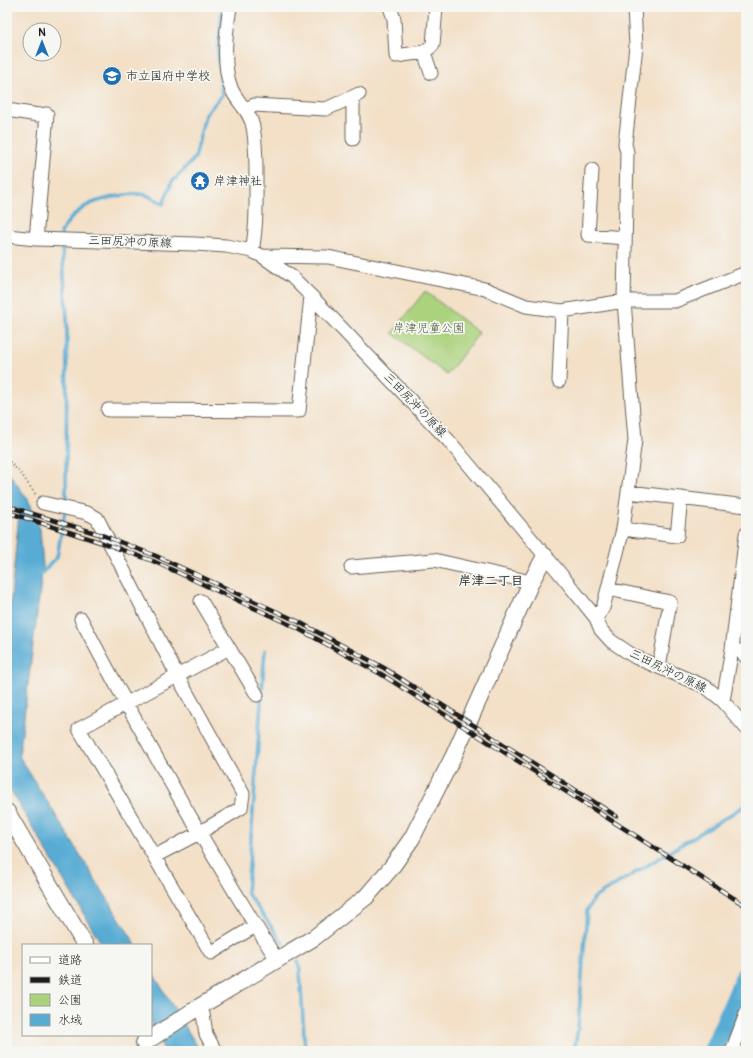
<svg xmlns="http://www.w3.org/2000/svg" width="753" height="1058" font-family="Pangolin,'Klee One',sans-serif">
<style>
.green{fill:#abd27d;stroke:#64774c}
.water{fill:#58acd4;stroke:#3a6478}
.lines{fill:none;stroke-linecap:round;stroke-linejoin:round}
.stream{stroke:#58acd4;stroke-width:3.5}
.river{stroke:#58acd4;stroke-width:20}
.minor-casing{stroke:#676158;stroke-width:15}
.tertiary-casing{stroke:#676158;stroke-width:18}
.path{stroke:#676158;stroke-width:2;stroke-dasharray:1 3;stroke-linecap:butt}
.minor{stroke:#fff;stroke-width:13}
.tertiary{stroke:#fff;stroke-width:16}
.rail-casing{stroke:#1c1c1c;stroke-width:4.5}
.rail{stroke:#f6f6f2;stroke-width:3;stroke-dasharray:9;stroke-linecap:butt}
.labels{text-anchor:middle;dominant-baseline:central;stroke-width:3.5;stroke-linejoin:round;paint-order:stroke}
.poi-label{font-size:12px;fill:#1c1c1c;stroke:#f6f6f2;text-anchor:start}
.street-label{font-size:12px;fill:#1c1c1c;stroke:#f6f6f2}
.park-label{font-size:12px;fill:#4e5c3e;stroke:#f6f6f2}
.neighbourhood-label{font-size:13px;font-weight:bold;fill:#1c1c1c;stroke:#f6f6f2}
</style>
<rect width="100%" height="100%" fill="#f6f6f2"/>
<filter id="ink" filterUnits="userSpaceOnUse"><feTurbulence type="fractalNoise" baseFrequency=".025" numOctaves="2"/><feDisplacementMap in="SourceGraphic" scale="8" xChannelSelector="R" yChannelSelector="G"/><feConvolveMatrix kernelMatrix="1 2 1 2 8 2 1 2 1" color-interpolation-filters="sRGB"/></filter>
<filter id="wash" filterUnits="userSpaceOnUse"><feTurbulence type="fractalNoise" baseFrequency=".012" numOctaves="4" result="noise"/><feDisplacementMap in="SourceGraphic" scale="16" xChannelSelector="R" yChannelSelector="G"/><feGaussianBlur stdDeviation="0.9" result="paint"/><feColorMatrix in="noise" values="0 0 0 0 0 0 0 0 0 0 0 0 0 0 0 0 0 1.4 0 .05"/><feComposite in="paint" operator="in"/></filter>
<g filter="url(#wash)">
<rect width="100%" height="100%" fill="#f3e0c7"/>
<path class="green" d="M 425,291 L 479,333 L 447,375 L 392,333 Z"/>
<path class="water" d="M 7,471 L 29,501 L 40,529 L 43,566 L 19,756 L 136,945 L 102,945 L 7,784 L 7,640 L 19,513 L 7,500 Z
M 151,970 L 200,1051 L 165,1051 L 151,1027 Z"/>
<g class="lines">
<path class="stream" d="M 66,505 L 67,318 L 61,233 C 66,222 73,215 83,208 C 94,200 133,191 146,195 C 152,197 158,201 163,204 L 172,182 L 195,158 L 205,115 L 222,95 L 218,49 L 223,7
M 40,575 L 57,557 L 65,511
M 265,650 L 247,893 L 283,943
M 298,961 L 300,971 L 305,1051
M 574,1051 L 578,1028 L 587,910 L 594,898 L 746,805"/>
<path class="river" d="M 713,1051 L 746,975"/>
</g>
</g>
<g filter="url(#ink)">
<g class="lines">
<defs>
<path id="minor" d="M 230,7 C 226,32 222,64 231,88 C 237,103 250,110 253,127 C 256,143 256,160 256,176 C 256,202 257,226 252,251
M 390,7 L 394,19 L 396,56 L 424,52 L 433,45 L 436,7
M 424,52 L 431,73
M 350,99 L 353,105 L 353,139
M 246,109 L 254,105 L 326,109 L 359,94
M 7,110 L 38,115 L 47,114 L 36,239
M 592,170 L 588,235 L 625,238
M 7,236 L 36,239 L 195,244 L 226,246 L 252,251 L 262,256 L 292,277 L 311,296 L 449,441 L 558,571 L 596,618 L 601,630 L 611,641 L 635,657 L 706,687 L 723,701 L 746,728
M 262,256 L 328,257 L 485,289 L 526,306 L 562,311 L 624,301 L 675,301 L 746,273
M 559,381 L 562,311
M 108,410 L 299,411 L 311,296
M 629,492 L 746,506
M 43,503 L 87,513 L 97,518 L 178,677 L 243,794 L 241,808 L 199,833 L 155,856
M 623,529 L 677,536 L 681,498
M 351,567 L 434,560 L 531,582
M 608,589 L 670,602 L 659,667
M 201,601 L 257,695
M 596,618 L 603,608 L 623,529 L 635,440 L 624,301 L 627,152 L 625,144 L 636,46 L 634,7
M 81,619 C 142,735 207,849 277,960
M 229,648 L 79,729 L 211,953 L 255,926
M 732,649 L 740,651 L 746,657
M 723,701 L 732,649 L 746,534
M 199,1007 L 203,1014 L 206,1034 L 215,1051
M 732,1051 L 746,1014"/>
<path id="tertiary" d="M 7,812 L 85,945
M 144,1043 L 199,1007 L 315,937 L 366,897 L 391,868 L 412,838 L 454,755 L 531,582 L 545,556"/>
</defs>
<use href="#minor" class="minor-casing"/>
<use href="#tertiary" class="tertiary-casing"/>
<path class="path" d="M 7,459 L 22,475 L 36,495"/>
<use href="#minor" class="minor"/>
<use href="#tertiary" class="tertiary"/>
<defs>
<path id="rail" d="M 7,506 L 102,535 L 156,556 L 297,621 L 384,668 L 616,816
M 7,512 L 103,543 L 153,561 L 295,627 L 381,674 L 746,906"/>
</defs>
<use href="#rail" class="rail-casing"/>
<use href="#rail" class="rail"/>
</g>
</g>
<defs>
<symbol id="school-disc" viewBox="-11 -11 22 22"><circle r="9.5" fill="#1f6fb2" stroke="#f6f6f2"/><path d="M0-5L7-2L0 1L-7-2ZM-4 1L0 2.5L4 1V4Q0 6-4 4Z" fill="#fff"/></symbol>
<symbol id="temple-disc" viewBox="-11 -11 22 22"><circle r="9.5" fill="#1f6fb2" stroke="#f6f6f2"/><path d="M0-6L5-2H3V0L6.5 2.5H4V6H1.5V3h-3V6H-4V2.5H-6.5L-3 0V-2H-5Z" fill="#fff"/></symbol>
</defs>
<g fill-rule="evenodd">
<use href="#school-disc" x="101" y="65" width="22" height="22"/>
<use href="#temple-disc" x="189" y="170" width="22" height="22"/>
</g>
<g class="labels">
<g class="poi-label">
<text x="126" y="76">市立国府中学校</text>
<text x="214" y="181">岸津神社</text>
</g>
<g class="street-label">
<text transform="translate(130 242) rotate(2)">三田尻沖の原線</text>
<text transform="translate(415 405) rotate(46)">三田尻沖の原線</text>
<text transform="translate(668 671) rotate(26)">三田尻沖の原線</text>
</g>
<g class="park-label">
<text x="429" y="328">岸津児童公園</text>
</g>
<g class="neighbourhood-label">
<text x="491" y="581">岸津二丁目</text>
</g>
</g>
<rect width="753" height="1058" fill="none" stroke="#f6f6f2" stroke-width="24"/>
<rect x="22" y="944" width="130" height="92" fill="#f6f6f2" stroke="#9f9f9c"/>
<rect x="30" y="957" width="20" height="6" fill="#ffffff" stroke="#9f9f9c"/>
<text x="58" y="964" font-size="12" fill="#1c1c1c">道路</text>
<rect x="30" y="977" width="20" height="6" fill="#1c1c1c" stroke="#9f9f9c"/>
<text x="58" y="984" font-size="12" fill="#1c1c1c">鉄道</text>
<rect x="30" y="994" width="20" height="12" fill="#abd27d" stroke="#9f9f9c"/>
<text x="58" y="1004" font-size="12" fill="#1c1c1c">公園</text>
<rect x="30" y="1014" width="20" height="12" fill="#58acd4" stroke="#9f9f9c"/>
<text x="58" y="1024" font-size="12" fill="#1c1c1c">水域</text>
<g transform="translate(42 42)"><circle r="19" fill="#f6f6f2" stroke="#9f9f9c"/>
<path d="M0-3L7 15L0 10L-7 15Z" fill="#1f6fb2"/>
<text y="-6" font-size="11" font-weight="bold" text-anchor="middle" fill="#1c1c1c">N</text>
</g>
</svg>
